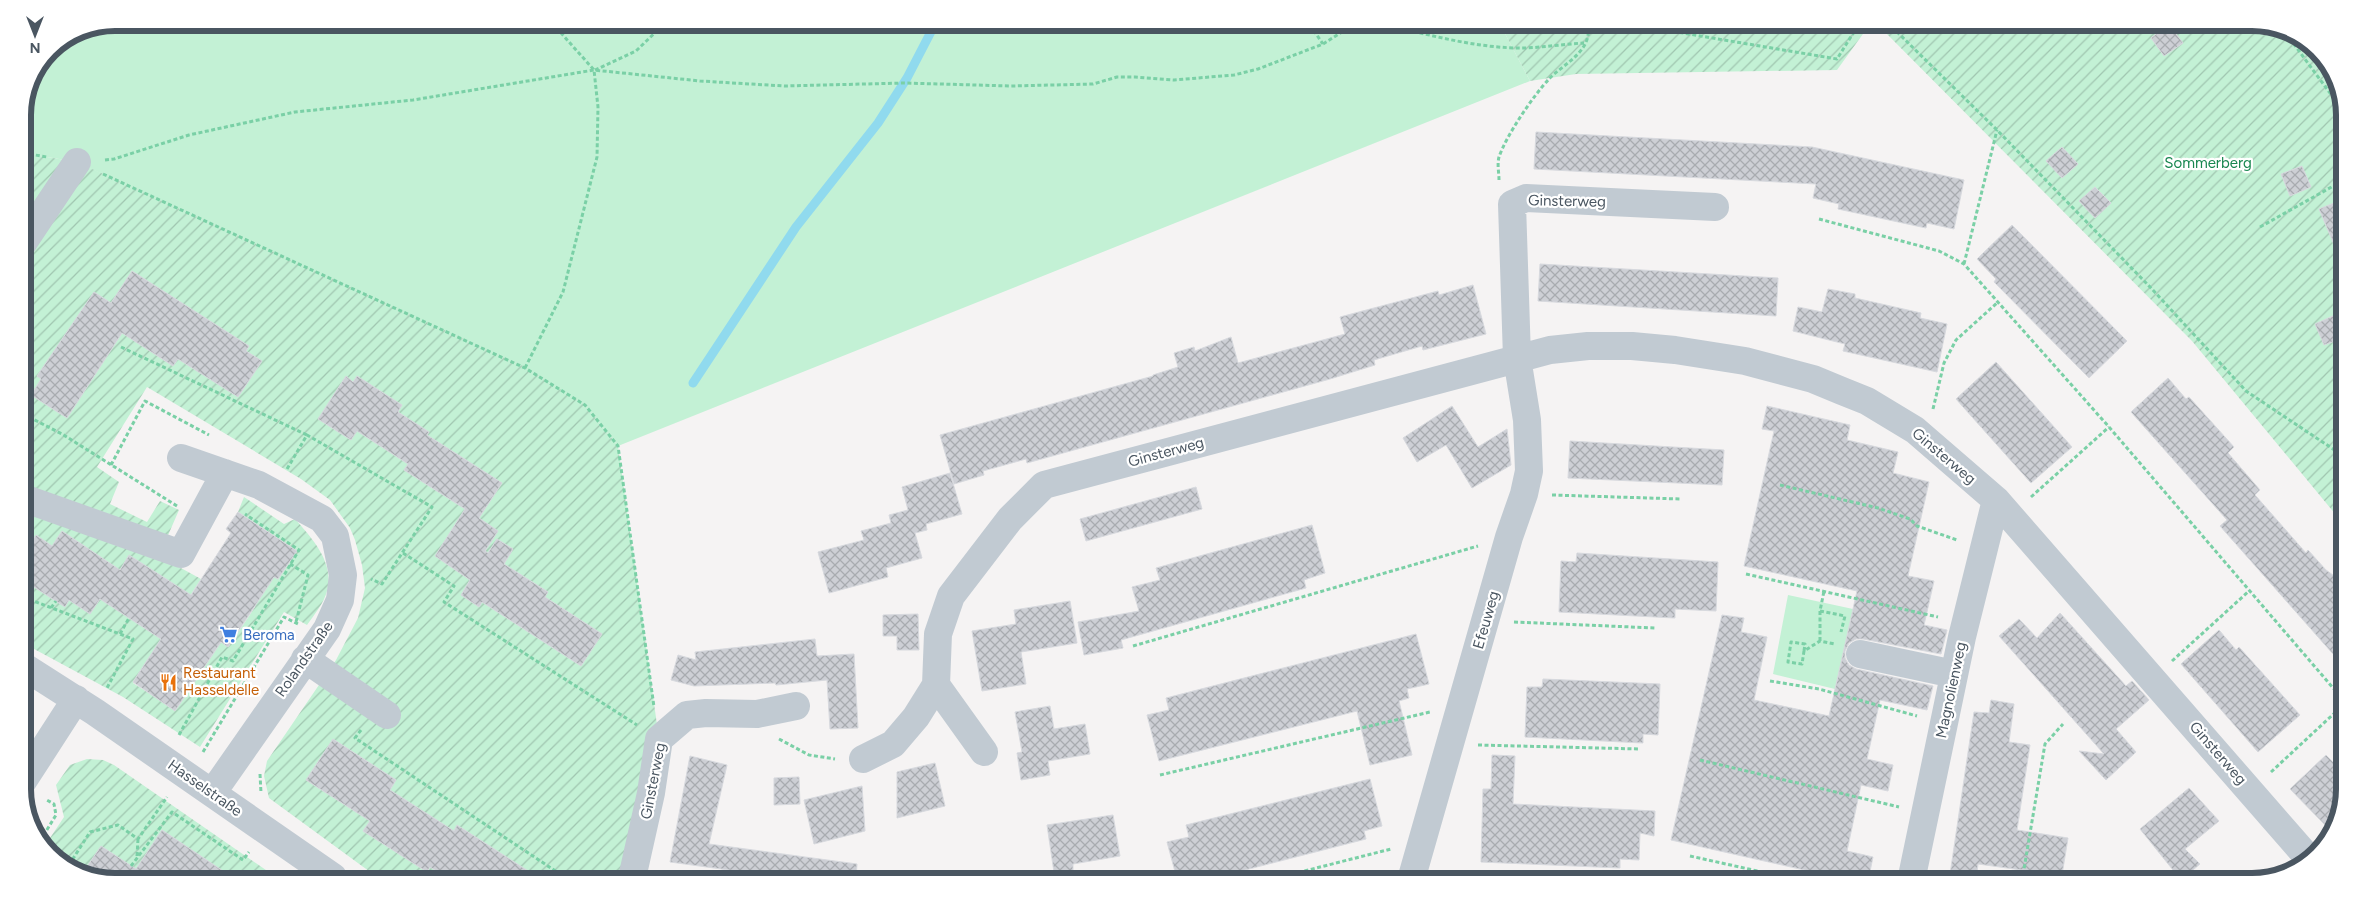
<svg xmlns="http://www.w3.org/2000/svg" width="2367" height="904" font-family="Figtree,sans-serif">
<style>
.park{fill:#c3f1d5}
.garden{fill:url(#garden-furrows)}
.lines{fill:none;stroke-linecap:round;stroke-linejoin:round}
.stream{stroke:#90daee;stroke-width:9}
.building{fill:url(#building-cross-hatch);stroke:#d7d9de}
.path{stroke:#7ad0a6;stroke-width:3;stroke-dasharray:4 2.5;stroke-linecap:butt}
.minor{stroke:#c1cad2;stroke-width:28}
.labels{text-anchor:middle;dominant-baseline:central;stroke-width:4.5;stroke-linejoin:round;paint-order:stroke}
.park-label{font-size:15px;fill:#17864f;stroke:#fff}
.street-label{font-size:15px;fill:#4a5661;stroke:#fff}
.shop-label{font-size:15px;fill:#366cbe;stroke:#fff;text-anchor:start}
.food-label{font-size:15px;fill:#c56008;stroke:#fff;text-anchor:start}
.rim{fill:none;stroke:#4a5661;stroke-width:6}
</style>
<defs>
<pattern id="garden-furrows" width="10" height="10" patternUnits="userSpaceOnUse" patternTransform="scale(1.25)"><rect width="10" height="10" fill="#c3f1d5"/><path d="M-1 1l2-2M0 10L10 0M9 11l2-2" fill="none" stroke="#a0c6b0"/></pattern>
<pattern id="building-cross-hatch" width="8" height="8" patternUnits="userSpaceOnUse" patternTransform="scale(1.25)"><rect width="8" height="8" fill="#cdcfd5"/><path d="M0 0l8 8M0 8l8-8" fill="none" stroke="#a8abb0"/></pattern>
</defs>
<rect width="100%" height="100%" fill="#f5f3f3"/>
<path class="park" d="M 115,23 L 1501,26 L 1530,81 L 618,446 L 585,405 L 77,162 L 23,153 L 23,110 L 50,50 L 80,29 Z
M 1788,595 L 1853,609 L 1835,689 L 1773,674 Z"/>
<path class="garden" d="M 1501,26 L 1868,27 L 1837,70 L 1576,74 L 1530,81 Z
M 1880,27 L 2282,28 L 2325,59 L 2344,109 L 2341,521 L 2192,341 Z
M 23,153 L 77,162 L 525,367 L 585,405 L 618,446 L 659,739 L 632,878 L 377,877 L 269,798 L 264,776 L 267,761 L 336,660 L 358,618 L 365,588 L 362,565 L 355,540 L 350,528 L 330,500 L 301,479 L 147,387 L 97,467 L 119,482 L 110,504 L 147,522 L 160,501 L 179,510 L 159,556 L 201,579 L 133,683 L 175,710 L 221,642 L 229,646 L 255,607 L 262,569 L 278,579 L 297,551 L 238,512 L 244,497 L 284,524 L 295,519 C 312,538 335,563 327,591 C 324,603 314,615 307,625 L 284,612 L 200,747 L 123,697 L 23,643 Z
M 87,759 L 103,760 L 114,765 L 276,877 L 85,876 L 44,847 L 64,817 L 56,785 L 70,765 Z"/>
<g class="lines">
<path class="stream" d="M 693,383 L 796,227 L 878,123 L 907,78 L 935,24"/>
</g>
<path class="building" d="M 2165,27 L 2171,27 L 2183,43 L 2164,56 L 2151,38 Z
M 1536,132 L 1812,147 L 1964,180 L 1954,229 L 1927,223 L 1926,228 L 1838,209 L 1839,204 L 1813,198 L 1816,184 L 1534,169 Z
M 2062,147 L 2078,164 L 2062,178 L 2046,161 Z
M 2302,166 L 2311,187 L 2290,196 L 2281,174 Z
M 2095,187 L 2111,203 L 2095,218 L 2079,201 Z
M 2344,199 L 2344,214 L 2343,266 L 2319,209 Z
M 2012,225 L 2127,341 L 2089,378 L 1994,282 L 1996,279 L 1977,259 Z
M 1540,264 L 1778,278 L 1776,316 L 1538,301 Z
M 132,271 L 249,346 L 246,351 L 262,361 L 238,397 L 178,359 L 173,366 L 122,333 L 67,418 L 31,395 L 41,379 L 37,376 L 94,292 L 111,303 Z
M 1473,285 L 1486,334 L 1423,350 L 1422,346 L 1374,360 L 1375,365 L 1330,379 L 1027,463 L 1026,459 L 983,471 L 984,475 L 954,484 L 940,435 L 1153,376 L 1153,375 L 1178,367 L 1174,353 L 1194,347 L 1195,351 L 1231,337 L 1238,363 L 1345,334 L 1340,317 L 1438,291 L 1439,295 Z
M 1828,289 L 1855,294 L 1855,298 L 1921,313 L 1920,318 L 1947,324 L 1937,372 L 1843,351 L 1845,344 L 1793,331 L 1798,307 L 1822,312 Z
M 2335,315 L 2343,338 L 2324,345 L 2315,324 Z
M 1996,362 L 2072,447 L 2031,483 L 1956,399 Z
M 346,376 L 353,382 L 357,376 L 402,405 L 398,412 L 429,432 L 427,435 L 502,483 L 479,518 L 498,531 L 485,551 L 488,553 L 497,539 L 513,549 L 504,564 L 548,592 L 545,597 L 602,634 L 581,666 L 482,602 L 479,607 L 461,595 L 470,580 L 435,556 L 465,509 L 404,470 L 408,464 L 357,431 L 351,440 L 318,419 Z
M 2168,378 L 2186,399 L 2189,397 L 2234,447 L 2228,453 L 2260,490 L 2255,495 L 2306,553 L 2308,550 L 2326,570 L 2341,581 L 2341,663 L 2220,526 L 2227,520 L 2131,412 Z
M 1452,406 L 1478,447 L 1507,429 L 1511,465 L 1472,488 L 1446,445 L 1417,462 L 1403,438 Z
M 1767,406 L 1850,425 L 1847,440 L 1898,452 L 1893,473 L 1929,482 L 1908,576 L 1934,581 L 1924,625 L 1947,630 L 1941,654 L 1863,639 L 1856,639 L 1849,643 L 1845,651 L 1845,658 L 1849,665 L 1856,669 L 1933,686 L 1927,710 L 1880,700 L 1867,759 L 1893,765 L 1888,791 L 1861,785 L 1847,851 L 1873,857 L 1868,881 L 1853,881 L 1671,840 L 1722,615 L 1744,618 L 1741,632 L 1767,637 L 1754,700 L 1829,716 L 1857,591 L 1744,566 L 1774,431 L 1762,429 Z
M 1570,441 L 1724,450 L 1722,485 L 1568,478 Z
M 950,473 L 962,514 L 926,524 L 927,530 L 915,533 L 922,558 L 886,568 L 888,577 L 829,593 L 818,552 L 864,540 L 861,531 L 891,523 L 889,515 L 908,510 L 902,487 Z
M 1196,487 L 1202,509 L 1086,541 L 1080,519 Z
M 238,512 L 297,551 L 278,579 L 274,577 L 228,647 L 221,642 L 175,711 L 133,682 L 161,639 L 100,599 L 90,614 L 69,600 L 65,607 L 23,580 L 23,533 L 33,540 L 36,535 L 52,546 L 62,531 L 120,570 L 129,555 L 191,595 L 231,533 L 226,529 Z
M 1312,525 L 1325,573 L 1304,580 L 1306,588 L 1121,640 L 1123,648 L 1084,655 L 1078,622 L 1139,611 L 1132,587 L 1160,580 L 1156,568 Z
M 1577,553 L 1718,562 L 1716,611 L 1675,609 L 1675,618 L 1559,612 L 1561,561 L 1576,562 Z
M 1070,601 L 1077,643 L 1021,652 L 1026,684 L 982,691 L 972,631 L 1016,624 L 1014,610 Z
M 2060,613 L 2126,686 L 2132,681 L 2149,700 L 2116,729 L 2136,752 L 2106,780 L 2079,751 L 2104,754 L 1999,636 L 2019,619 L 2037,638 Z
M 918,614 L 919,650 L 897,650 L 897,636 L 883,636 L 883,615 Z
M 2219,630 L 2236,650 L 2239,647 L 2300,715 L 2258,752 L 2181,664 Z
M 1416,634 L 1429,684 L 1407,689 L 1409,698 L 1399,701 L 1412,755 L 1370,765 L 1357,711 L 1159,761 L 1147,715 L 1169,710 L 1166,698 Z
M 815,639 L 817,656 L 854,654 L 858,728 L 830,729 L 827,680 L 776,685 L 775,683 L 694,686 L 671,680 L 678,655 L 696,660 L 695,652 Z
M 1543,679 L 1660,684 L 1658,735 L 1643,734 L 1643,743 L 1525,737 L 1527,687 L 1542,687 Z
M 1991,700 L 2014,704 L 2009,742 L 2030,745 L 2017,830 L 2068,838 L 2061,881 L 2034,881 L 2036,872 L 1978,864 L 1976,881 L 1949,881 L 1974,712 L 1989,713 Z
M 1050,706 L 1054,729 L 1085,724 L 1090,754 L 1048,761 L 1050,775 L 1021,780 L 1017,753 L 1022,752 L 1015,712 Z
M 333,739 L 396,780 L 390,790 L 454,831 L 457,825 L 539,878 L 446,877 L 430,867 L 427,872 L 363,831 L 370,821 L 306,780 Z
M 1492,755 L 1515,756 L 1513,804 L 1655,811 L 1654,836 L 1640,833 L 1639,860 L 1620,859 L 1620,868 L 1481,862 L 1483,789 L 1491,789 Z
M 2326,755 L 2340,769 L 2339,819 L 2331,831 L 2290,789 Z
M 690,756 L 727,765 L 709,844 L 857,864 L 856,878 L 787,878 L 670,862 Z
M 935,763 L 945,806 L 897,818 L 897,772 Z
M 799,777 L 800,804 L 774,805 L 774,778 Z
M 1370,779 L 1382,826 L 1364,831 L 1366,839 L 1210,879 L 1177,879 L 1167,842 L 1189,837 L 1186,825 Z
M 862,786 L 865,831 L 814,844 L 804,800 Z
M 2189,788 L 2219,821 L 2185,849 L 2200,864 L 2181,880 L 2140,829 Z
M 1113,815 L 1120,856 L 1073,864 L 1073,879 L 1055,879 L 1047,825 Z
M 162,830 L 232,877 L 85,876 L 82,874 L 101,846 L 136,869 Z"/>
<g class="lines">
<path class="path" d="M 1310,25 L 1323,44
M 1388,25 C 1433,36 1481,49 1526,48 C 1546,47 1565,44 1584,43
M 1641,26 L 1837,59 L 1857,27
M 1892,27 L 1997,130 L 2151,288 L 2246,391 L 2342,455
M 2282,28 L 2344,112
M 595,70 L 636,51 L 664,24
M 23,153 L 47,157
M 105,160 L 114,159 L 189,135 L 295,112 L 413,100 L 594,70 L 700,81 L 784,86 L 904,83 L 1011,86 L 1093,84 L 1117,77 L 1135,77 L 1174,80 L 1234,75 L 1258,69 L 1323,44 L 1353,25
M 103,174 L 525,368 L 585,405 L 618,446 L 654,707
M 1499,180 C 1499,173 1497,164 1499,157 C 1506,136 1533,96 1549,79 C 1563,64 1592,52 1588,26
M 1819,219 L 1939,251 L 1964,264 L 2109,427 L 2340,696
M 2260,227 L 2344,180
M 1964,264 L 1997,130
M 121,347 L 307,435
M 525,368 L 563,292 L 597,157 L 598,107 L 594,70 L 553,24
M 1933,409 L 1944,363 L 1956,340 L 1998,302
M 23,414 L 62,434 L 177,506
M 111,465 L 145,401 L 209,435
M 287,469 L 307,435 L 432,507 L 382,584 L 371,579
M 1780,485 L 1878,508 L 1910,519 L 1917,526 L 1957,540
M 1552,495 L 1681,499
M 2031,497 L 2109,427
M 403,553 L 454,586 L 444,602 L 637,725
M 290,564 L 308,575 L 296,622
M 1746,574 L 1938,617
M 23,597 L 133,639 L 107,688
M 51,608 L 56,601
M 1820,611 L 1845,616 L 1841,632
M 1514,622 L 1655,628
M 120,634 L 129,618
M 1820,641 L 1820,611 L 1824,591
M 1133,646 L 1478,546
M 1804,651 L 1805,644 L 1791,642 L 1788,662 L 1802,664 L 1804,651 L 1820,641 L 1835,644
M 2172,661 L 2249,591
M 1770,681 L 1819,689 L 1917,716
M 361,730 L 355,738 L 566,878
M 179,735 L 222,657 L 233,661 L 299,550 L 245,514
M 779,739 L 809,755 L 835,759
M 1478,745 L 1640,749
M 203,752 L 284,617 L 298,624
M 1700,760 L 1899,807
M 2271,772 L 2340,708
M 260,774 L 261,793
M 1160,775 L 1430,712
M 40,841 L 56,815 L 54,804 L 45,799
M 137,856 L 138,839
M 1690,856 L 1798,880
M 69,865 L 90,832 L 118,825 L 138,839 L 167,797
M 131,866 L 172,812 L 243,860 L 249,852
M 1443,872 L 1620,879
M 1273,879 L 1391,849
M 2022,881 L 2045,744 L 2063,724"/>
<path class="minor" d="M 23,243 L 77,162
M 181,458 L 259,485 L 322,519 L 335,536 L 343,575 L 340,600 L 327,629 L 213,792
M 23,498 L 181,554 L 225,473
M 1860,654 L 1954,674
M 305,659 L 387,715
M 23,666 L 95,712 L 333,877
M 984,752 L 936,685 L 938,634 L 951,596 L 1010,519 L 1044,485 L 1550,350 L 1588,346 L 1632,346 L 1675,350 L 1745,361 L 1813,379 L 1842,391 L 1867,401 L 1915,430 L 1996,500 L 2310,860
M 863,759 L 893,744 L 916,717 L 936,685
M 23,781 L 76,699
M 632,878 L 651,793 L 659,739 L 687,715 L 706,713 L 757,714 L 796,706
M 1411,880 L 1509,537 L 1524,494 L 1529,471 L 1527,420 L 1517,358 L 1512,204 L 1526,198 L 1715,207
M 1911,881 L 1962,637 L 1996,500"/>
</g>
<defs>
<symbol id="supermarket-bare" viewBox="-9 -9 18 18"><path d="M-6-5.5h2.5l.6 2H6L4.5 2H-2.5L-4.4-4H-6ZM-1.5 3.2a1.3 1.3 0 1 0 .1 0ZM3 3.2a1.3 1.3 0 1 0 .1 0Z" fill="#3f7fe0" stroke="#fff" stroke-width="2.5" paint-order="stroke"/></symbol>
<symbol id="restaurant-bare" viewBox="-9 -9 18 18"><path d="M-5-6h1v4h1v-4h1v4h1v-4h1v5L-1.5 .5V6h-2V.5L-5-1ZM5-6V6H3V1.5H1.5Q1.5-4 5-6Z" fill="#e8710a" stroke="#fff" stroke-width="2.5" paint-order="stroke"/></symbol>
</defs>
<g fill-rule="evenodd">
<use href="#supermarket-bare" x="216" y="622" width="25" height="25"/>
<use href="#restaurant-bare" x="156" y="670" width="25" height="25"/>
</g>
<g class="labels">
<g class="park-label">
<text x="2208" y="163">Sommerberg</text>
</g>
<g class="street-label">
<text transform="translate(1567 201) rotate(1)">Ginsterweg</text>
<text transform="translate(1166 452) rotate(-15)">Ginsterweg</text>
<text transform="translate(1944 456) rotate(40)">Ginsterweg</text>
<text transform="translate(1486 620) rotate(-74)">Efeuweg</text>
<text transform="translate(304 659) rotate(-55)">Rolandstraße</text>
<text transform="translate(1951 690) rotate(-78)">Magnolienweg</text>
<text transform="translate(2218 753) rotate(49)">Ginsterweg</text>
<text transform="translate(653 781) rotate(-79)">Ginsterweg</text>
<text transform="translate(205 788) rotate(35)">Hasselstraße</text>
</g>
<g class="shop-label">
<text x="243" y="635">Beroma</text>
</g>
<g class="food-label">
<text x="183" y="673">Restaurant<tspan x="183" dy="17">Hasseldelle</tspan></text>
</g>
</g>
<path d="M0 0H2367V904H0ZM115 31H2252A84 84 0 0 1 2336 115V789A84 84 0 0 1 2252 873H115A84 84 0 0 1 31 789V115A84 84 0 0 1 115 31Z" fill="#fff" fill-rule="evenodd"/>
<path class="rim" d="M115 31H2252A84 84 0 0 1 2336 115V789A84 84 0 0 1 2252 873H115A84 84 0 0 1 31 789V115A84 84 0 0 1 115 31Z"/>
<g transform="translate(35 35) rotate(180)" stroke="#ffffff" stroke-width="4" paint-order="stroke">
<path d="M0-4L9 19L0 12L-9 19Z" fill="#4a5661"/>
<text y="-8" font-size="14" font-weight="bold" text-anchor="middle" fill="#4a5661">N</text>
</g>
</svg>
